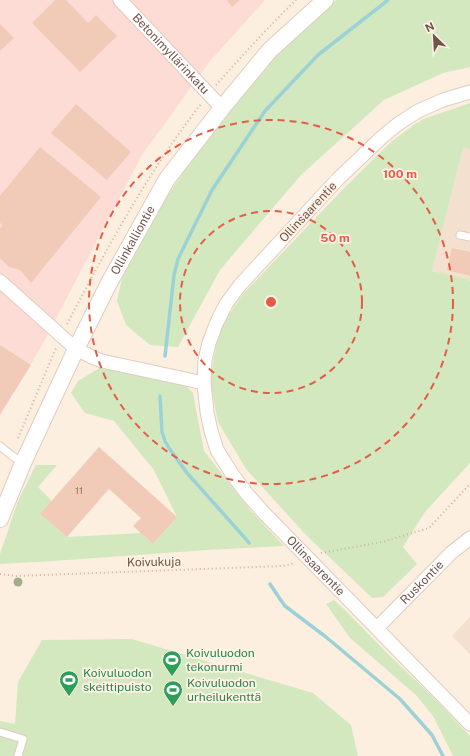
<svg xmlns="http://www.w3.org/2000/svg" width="470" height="756" font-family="'Public Sans',sans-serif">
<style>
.residential{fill:#f3e0cf}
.commercial{fill:#fcdcd4}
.green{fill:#d3e8bf}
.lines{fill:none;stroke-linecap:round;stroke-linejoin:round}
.stream{stroke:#9cd2d6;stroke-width:3.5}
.building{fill:#f1cab8}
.service-casing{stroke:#e1ccbf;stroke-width:9}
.minor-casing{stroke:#e1ccbf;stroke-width:15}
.tertiary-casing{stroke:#e1ccbf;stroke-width:18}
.path{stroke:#d5ad9c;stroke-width:2;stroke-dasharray:1 3;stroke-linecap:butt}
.service{stroke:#fff;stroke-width:7}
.minor{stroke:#fff;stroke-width:13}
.tertiary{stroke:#fff;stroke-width:16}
.tree{fill:#a0ae89}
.ring{fill:none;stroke:#e55c46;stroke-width:2;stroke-dasharray:7 5}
.labels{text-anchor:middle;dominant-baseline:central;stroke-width:3.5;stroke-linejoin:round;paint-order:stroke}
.number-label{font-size:10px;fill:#927164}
.street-label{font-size:12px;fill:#725348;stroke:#fff3e6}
.leisure-label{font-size:12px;fill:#27864d;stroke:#fff3e6;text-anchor:start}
.centre{fill:#e55c46;stroke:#fff3e6;stroke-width:2}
.ring-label{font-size:12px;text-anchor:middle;font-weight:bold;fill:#e55c46;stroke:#fff3e6;stroke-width:3.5;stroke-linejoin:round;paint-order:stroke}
</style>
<rect width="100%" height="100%" fill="#fcefe0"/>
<path class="residential" d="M 463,148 L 470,149 L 470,282 L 469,279 L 432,271 Z
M 470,617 L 470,654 L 452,636 Z"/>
<path class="commercial" d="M 0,0 L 265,0 L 210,61 L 142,155 L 41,347 L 0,416 Z"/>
<path class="green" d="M 336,0 L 470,0 L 470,67 L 443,73 L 384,100 L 301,175 L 220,270 L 178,347 L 150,345 L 126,325 L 117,301 L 126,260 L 195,154 L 280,51 Z
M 470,103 L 470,149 L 463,148 L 432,271 L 469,279 L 470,282 L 470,463 L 425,512 L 403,547 L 417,564 L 383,597 L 372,598 L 305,534 L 246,469 L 218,422 L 210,381 L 219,329 L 244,293 L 346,186 L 391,142 L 415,124 L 424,119 Z
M 106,364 L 180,380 L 193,393 L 204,451 L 251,511 L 284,546 L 207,550 L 53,561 L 0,564 L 0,554 L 18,501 L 36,465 L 57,465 L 38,487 L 52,501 L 40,514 L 67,537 L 141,533 L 153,544 L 177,517 L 154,470 L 114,421 L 85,413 L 71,393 L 78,381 Z
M 334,600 L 344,609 L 390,656 L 435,699 L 470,736 L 470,756 L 453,756 L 433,716 L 416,695 L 350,638 L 326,604 Z
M 132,639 L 313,693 L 351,725 L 358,756 L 0,756 L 0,721 L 15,724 L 18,682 L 42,640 Z"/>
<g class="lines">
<path class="stream" d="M 165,356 L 174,275 L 178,259 L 212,190 L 265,111 L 318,55 L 388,0
M 160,396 L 162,432 L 165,441 L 169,448 L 187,473 L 245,538 L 249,543
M 270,584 L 280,599 L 285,606 L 326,637 L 400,699 L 432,735 L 443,756"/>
</g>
<path class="building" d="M 55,0 L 66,0 L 88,23 L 96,15 L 117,36 L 80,72 L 32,23 Z
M 227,0 L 240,0 L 232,7 Z
M 0,24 L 14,38 L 0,51 Z
M 76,104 L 131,152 L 107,180 L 51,133 Z
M 40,147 L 101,197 L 31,283 L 20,270 L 9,267 L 0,258 L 0,229 L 3,225 L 0,223 L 0,196 Z
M 452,248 L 470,252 L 470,276 L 447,270 Z
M 0,345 L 31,365 L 0,414 Z
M 99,447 L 177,517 L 153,544 L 133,526 L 141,518 L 109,489 L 67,537 L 40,514 Z"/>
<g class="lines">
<defs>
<path id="service" d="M 460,235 L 470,237
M 0,446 L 11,455 L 23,463
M 0,732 L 23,739 L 18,756"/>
<g id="minor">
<path id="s1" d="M 120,0 L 222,108"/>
<path id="s2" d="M 470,92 L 443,100 L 418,111 L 398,124 L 382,137 L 337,180 L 240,285 L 226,304 L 217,322 L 209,343 L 205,360 L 204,383 L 207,412 L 211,431 L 217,450 L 232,474 L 247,494 L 264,513 L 306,556 L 470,724"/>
<path d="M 0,281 L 76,349 L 92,357 L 102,361 L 204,383"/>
<path id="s3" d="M 377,628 L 451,553 L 470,538"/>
</g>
<g id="tertiary">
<path id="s4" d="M 0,519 L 23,463 L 76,349 L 109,283 L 167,179 L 222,108 L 270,50 L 325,0"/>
</g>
</defs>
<use href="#service" class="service-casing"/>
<use href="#minor" class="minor-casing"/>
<use href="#tertiary" class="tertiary-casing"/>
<path class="path" d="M 216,85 C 242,56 268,27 296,0
M 67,324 C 107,248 148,172 201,104
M 18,438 L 56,348
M 321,553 L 382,542 L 429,528 L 470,484
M 0,574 L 16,576 L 283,566 L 295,563"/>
<use href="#service" class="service"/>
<use href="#minor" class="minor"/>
<use href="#tertiary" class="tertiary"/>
</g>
<circle class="tree" cx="18" cy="582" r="4.5"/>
<g class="ring">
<circle cx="271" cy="302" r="91"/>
<circle cx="271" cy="302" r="182"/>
</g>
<defs>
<symbol id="stadium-pin" viewBox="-11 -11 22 30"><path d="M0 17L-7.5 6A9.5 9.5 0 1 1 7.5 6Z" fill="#2e9e5b" stroke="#fff3e6"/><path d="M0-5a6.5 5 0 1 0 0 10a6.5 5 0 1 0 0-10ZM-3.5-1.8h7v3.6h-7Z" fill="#fff"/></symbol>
</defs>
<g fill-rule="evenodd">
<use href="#stadium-pin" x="161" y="649" width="22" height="30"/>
<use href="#stadium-pin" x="58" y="669" width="22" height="30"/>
<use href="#stadium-pin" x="162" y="679" width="22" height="30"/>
</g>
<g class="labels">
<g class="number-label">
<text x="79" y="490">11</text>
</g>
<g class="street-label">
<text stroke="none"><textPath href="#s1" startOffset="74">Betonimyllärinkatu</textPath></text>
<text transform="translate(308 212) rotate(-47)">Ollinsaarentie</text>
<text stroke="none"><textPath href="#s4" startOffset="309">Ollinkalliontie</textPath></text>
<text transform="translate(154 562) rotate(-1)">Koivukuja</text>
<text stroke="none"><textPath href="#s2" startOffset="633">Ollinsaarentie</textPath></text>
<text stroke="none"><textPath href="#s3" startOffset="64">Ruskontie</textPath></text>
</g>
<g class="leisure-label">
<text x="186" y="653">Koivuluodon<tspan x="186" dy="14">tekonurmi</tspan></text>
<text x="83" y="673">Koivuluodon<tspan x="83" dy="14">skeittipuisto</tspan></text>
<text x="187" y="683">Koivuluodon<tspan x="187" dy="14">urheilukenttä</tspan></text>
</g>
</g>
<circle cx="271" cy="302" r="6" class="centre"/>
<g class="ring-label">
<text x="400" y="178">100 m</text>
<text x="335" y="242">50 m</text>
</g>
<g transform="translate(434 36) rotate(335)" stroke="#fff3e6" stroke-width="3" paint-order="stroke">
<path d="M0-3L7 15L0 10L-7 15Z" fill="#725348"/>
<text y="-6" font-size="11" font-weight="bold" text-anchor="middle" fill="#725348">N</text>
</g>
</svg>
